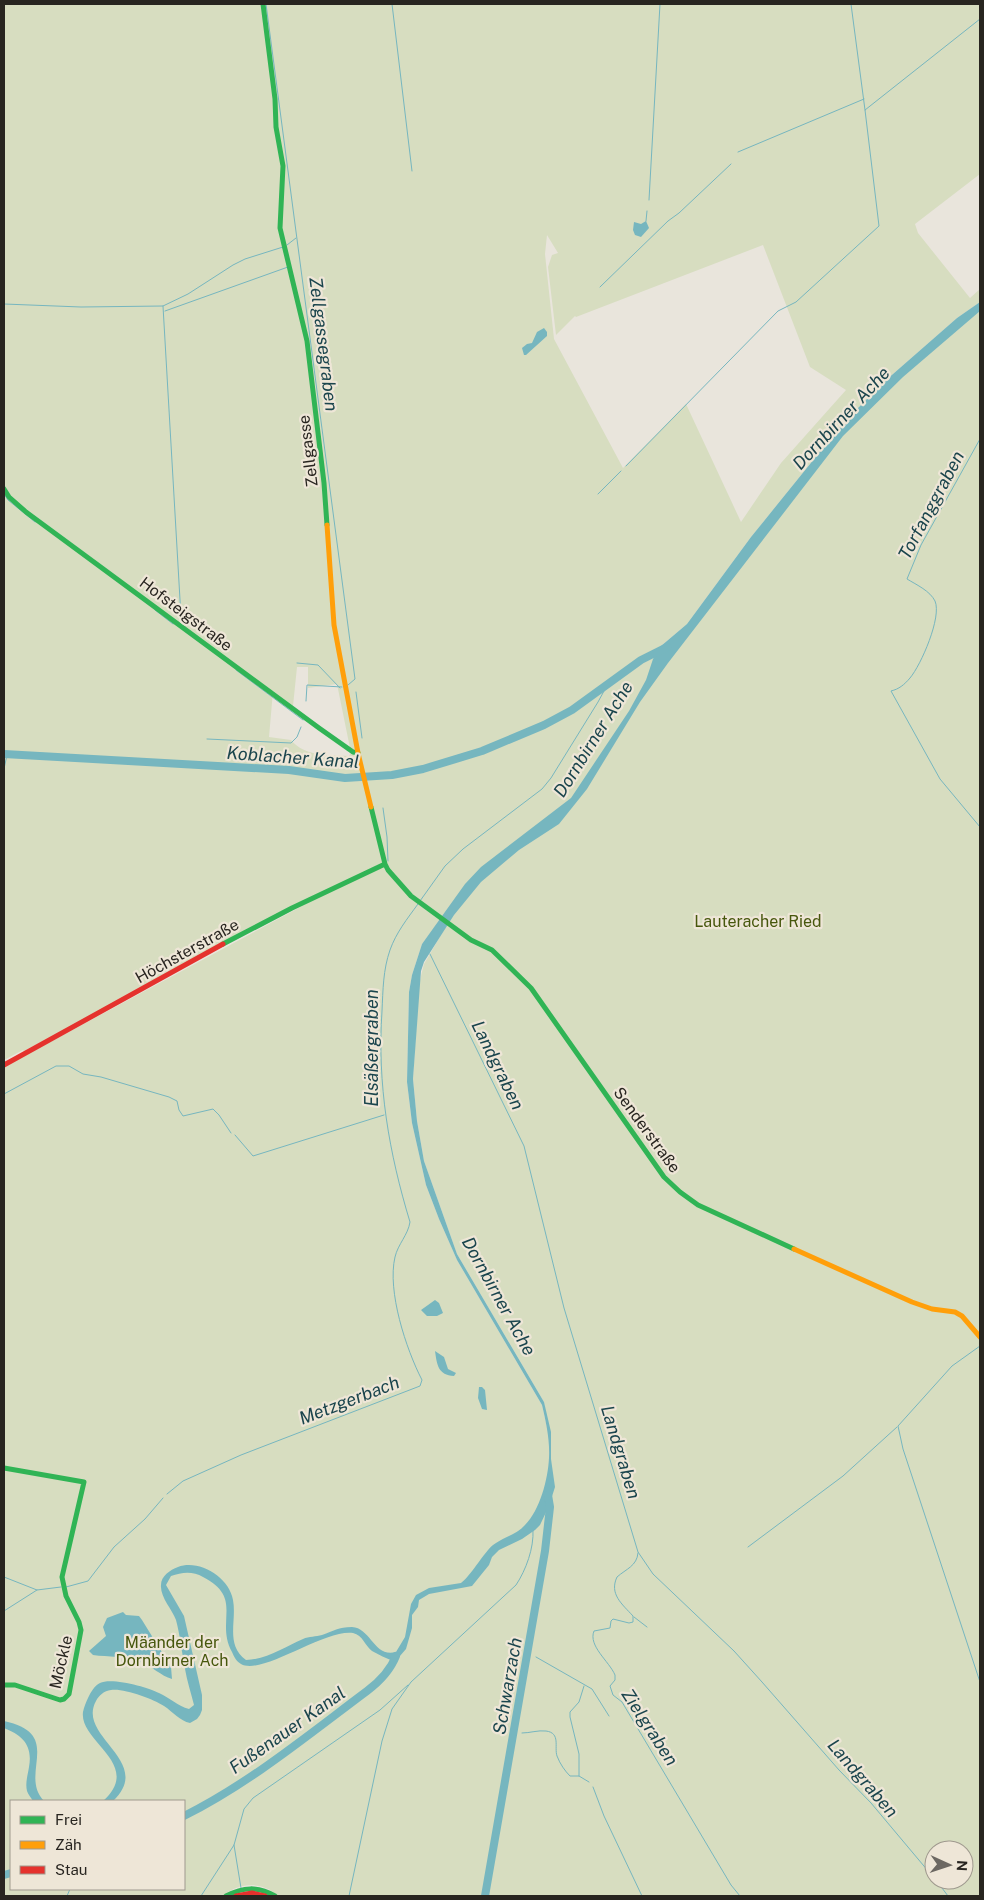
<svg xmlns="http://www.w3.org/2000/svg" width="984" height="1900" font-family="'Public Sans',sans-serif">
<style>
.green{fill:#d7ddc0;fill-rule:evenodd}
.water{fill:#76b6bf}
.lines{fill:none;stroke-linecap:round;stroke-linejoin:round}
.stream{stroke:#76b6bf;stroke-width:1}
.river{stroke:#76b6bf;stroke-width:8}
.fast{stroke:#30b455;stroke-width:5}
.slow{stroke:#ff9f0a;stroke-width:5}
.jam{stroke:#e5322d;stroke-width:5}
.labels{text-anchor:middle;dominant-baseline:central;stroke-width:4.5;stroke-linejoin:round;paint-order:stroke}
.street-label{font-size:16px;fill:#282520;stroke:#eee6d7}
.park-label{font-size:16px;fill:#47570d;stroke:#eee6d7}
.water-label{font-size:18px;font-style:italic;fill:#1b454d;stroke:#eee6d7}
</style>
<rect width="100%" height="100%" fill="#e9e5dc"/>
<path class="green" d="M 4,4 L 980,4 L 980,174 L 915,224 L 918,233 L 970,298 L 980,289 L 980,302 L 957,318 L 885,381 L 844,422 L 751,537 L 687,624 L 661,646 L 663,654 L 847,425 L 980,306 L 980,1896 L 279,1896 C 261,1881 240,1882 223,1896 L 4,1896 L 4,1067 L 380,864 L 24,1051 L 23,1050 L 4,1060 ZM 547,235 L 558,253 L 552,255 L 548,267 L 556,335 L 575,316 L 576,317 L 763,245 L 810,367 L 846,390 L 781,463 L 741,522 L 686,404 L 623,468 L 554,339 L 545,254 ZM 9,498 L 33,514 L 200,638 ZM 297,667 L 308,667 L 308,688 L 337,684 L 351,753 L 349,756 C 329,755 305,757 291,740 L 269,737 L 273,691 L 293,706 ZM 447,911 L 452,916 L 424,964 L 419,984 L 413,1079 L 417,1121 L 424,1161 L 457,1254 L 544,1402 L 548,1432 L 542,1405 L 457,1260 L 439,1219 L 426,1185 L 412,1123 L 407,1082 L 409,992 L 412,975 L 422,944 ZM 11,1801 L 184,1801 L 184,1889 L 11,1889 ZM 934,1850 L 964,1850 L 964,1880 L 934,1880 Z"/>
<path class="water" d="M 646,221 L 649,228 L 641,237 L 635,235 L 633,230 L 634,222 L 641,224 Z
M 980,302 L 980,311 L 903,377 L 843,436 L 668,663 L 640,702 L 587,789 L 559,824 L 519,850 L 481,882 L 454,915 L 424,962 L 421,971 L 413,1079 L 417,1121 L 424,1161 L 457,1254 L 544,1402 L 551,1432 L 551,1459 L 555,1487 L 549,1506 L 540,1525 L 535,1530 L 522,1539 L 499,1550 L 492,1557 L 489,1565 L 472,1586 L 429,1594 L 419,1600 L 418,1607 L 412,1615 L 412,1628 L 406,1649 L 393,1664 L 393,1661 C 386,1658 379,1655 372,1651 C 365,1646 363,1635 353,1633 C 324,1629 262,1676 241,1664 C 237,1662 234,1657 232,1652 C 215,1621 244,1598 203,1577 C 193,1571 182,1572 171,1576 L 166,1585 L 184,1616 L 202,1695 L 202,1710 L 200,1715 L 197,1719 L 190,1723 C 180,1721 173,1712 164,1706 C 153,1699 124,1688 111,1690 C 104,1691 99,1695 96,1701 C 76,1737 155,1761 113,1801 L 103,1801 C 144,1764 79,1742 83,1712 C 84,1707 86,1702 88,1698 C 91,1692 94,1686 100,1683 C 111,1677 148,1687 159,1693 C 170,1698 178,1706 189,1709 L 194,1705 C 191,1693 187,1681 185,1669 C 182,1653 180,1635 176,1620 C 172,1609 160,1597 161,1585 C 161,1576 170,1570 178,1567 C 199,1559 229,1577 233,1600 C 237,1621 225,1645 246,1660 C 268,1659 284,1647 303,1639 C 309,1636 316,1637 322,1635 C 334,1631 338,1627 352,1627 C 371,1628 374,1658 396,1652 L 405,1637 L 411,1604 L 416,1595 L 429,1588 L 461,1583 C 472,1575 486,1548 496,1543 C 505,1537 517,1534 525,1525 C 540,1510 548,1479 549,1458 C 550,1440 546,1422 542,1405 L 457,1260 L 439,1219 L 426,1185 L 412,1123 L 407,1082 L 409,992 L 412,975 L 422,944 L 465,884 L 481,867 L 571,798 L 629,711 L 646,680 L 653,659 L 661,646 L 687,624 L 751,537 L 844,422 L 885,381 L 957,318 Z
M 544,328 L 547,332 L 547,336 L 526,355 L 524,355 L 522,348 L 527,344 L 532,343 L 537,332 Z
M 435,1300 L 439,1303 L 443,1313 L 437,1316 L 427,1316 L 421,1310 Z
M 435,1351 L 444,1357 L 448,1369 L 456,1373 L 454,1376 C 438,1375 437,1365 435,1351 Z
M 479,1387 L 482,1387 L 485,1390 L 487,1410 L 482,1409 L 478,1398 Z
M 123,1612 L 126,1615 L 139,1616 L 142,1620 L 171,1667 L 172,1679 C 161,1676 152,1666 140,1662 C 126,1656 108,1657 93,1655 L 89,1651 L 106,1636 L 103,1627 L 107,1618 Z
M 4,1721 C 65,1734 18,1774 44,1801 L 33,1801 C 31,1798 28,1794 27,1791 C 25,1783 28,1774 29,1767 C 33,1745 22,1735 4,1728 Z"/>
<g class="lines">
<path class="stream" d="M 266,4 L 355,679 L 348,685
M 392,4 L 412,171
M 851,4 L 865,110
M 738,152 L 864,99
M 649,200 L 660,4
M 646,221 L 647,211
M 287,245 L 296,238
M 283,248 L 286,258
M 600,287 L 668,221 L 679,213 L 731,164
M 4,304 L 81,307 L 163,306 L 188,294 L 233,265 L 245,259 L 283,247
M 163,306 L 181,617
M 165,311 L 288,267
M 980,439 L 921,545 L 907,579 C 917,585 930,591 935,601 C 942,617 921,665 910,678 C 904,685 899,689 891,691 L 940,779 L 980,827
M 626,466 L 778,311 L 796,302 L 879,226 L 865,110 L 980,19
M 4,494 L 8,500 L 35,522
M 598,494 L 621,471
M 155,610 L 173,624
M 297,663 L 318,665 L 340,688
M 236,670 L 303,720
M 356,692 L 362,738
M 306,701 L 307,685 L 342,687
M 207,739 L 291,743 L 297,737 L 301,727
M 4,769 L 7,755
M 383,808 L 387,837 L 388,861
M 420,901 L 445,866 L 463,849 L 542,789 L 551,778 L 598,702 L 604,691 L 604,688
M 430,954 L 524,1146 L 564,1308 L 638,1552 L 653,1574 L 734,1651 L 762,1682 L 839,1770 L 871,1803 L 934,1878
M 4,1094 L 56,1066 L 69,1066 L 83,1074 L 101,1077 L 169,1097 L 177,1101 L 179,1110 L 183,1116 L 213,1109 L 219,1115 L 231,1133
M 235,1135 L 253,1156 L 384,1115
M 980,1346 L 952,1366 L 898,1426 L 903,1449 L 980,1682
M 167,1494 L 183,1481 L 241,1455 L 420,1386 L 422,1380 C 406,1349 387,1291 395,1257 C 398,1244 408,1235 410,1222 C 389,1153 377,1084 382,1011 C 383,990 383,970 390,950 C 396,933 407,919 418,904
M 748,1547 L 843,1476 L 897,1427
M 638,1553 C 637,1566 626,1569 617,1577 C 609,1594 622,1604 633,1616 L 633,1622 L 629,1623 L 613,1619 L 611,1621 L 610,1628 L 594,1631 C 588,1646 609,1661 615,1675 L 615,1680 L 610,1686 L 613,1695 L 622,1702 L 731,1885 L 740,1896
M 4,1577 L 37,1590 L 61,1587
M 66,1587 L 88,1581 L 114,1547 L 145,1519 L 163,1498
M 4,1611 L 37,1590
M 634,1617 L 647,1627
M 527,1652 L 530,1654
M 536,1657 L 592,1689 L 609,1716
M 522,1733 C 530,1733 538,1730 546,1731 C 561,1733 554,1747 557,1756 C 560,1764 565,1771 570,1776 L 579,1776 L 589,1782
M 514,1734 L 516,1734
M 579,1776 L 579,1754 L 570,1717 L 570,1712 L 579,1702 L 584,1686
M 593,1787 L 604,1816 L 642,1896
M 234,1845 L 241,1888
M 936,1880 L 948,1896
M 67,1896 L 70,1889
M 201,1896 L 234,1845 L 244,1809 L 253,1798 L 380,1710 L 408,1685
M 349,1896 L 382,1741 L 392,1709 L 411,1682 L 516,1585 C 526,1570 534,1548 533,1530"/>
<path class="river" d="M 4,754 L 289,770 L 345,778 L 392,775 L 423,769 L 482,751 L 544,725 L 572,710 L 641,660 L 667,647
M 184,1816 C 250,1783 308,1735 367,1691 C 379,1682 390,1671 396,1656
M 4,1875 L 11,1873
M 485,1896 L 545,1551 L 550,1507 L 548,1495"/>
<path class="fast" d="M 263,4 L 275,99 L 276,127 L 283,166 L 280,228 L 307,341 L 324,483 L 327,525
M 4,489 L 9,497 L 26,512 L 319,728 L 353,752 L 358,753
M 371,807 L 385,864 L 388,870 L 411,896 L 471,940 L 492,950 L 531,988 L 664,1177 L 680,1192 L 698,1205 L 794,1249
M 223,944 L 292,908 L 385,864
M 4,1468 L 84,1482 L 62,1577 L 66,1596 L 79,1622 L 81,1630 L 69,1694 L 64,1699 L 60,1700 L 15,1685 L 4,1685
M 226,1896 C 243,1887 258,1886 275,1896"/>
<path class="slow" d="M 327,525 L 334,625 L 358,753 L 371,807
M 794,1249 L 912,1302 L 932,1309 L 955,1312 L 962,1316 L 980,1337"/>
<path class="jam" d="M 4,1065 L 223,944
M 236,1896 L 252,1893 L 265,1896"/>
</g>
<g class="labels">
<g class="street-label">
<text transform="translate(308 451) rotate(-97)">Zellgasse</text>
<text transform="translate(186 614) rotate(37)">Hofsteigstraße</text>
<text transform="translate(187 951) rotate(-29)">Höchsterstraße</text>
<text transform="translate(647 1130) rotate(54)">Senderstraße</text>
<text transform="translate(61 1662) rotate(-77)">Möckle</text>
</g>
<g class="park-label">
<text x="758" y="921">Lauteracher Ried</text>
<text x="172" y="1642">Mäander der<tspan x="172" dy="18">Dornbirner Ach</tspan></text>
</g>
<g class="water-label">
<text transform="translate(324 344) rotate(83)">Zellgassegraben</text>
<text transform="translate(841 418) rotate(-47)">Dornbirner Ache</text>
<text transform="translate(931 505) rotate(-62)">Torfanggraben</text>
<text transform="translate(593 739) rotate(-58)">Dornbirner Ache</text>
<text transform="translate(293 757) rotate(4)">Koblacher Kanal</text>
<text transform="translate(371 1048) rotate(-90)">Elsäßergraben</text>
<text transform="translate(498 1065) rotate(64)">Landgraben</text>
<text transform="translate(499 1296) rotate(61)">Dornbirner Ache</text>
<text transform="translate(349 1400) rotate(-21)">Metzgerbach</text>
<text transform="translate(621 1452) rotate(73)">Landgraben</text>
<text transform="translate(507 1686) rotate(-80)">Schwarzach</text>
<text transform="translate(650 1727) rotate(57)">Zielgraben</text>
<text transform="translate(287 1730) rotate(-35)">Fußenauer Kanal</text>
<text transform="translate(863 1778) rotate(49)">Landgraben</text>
</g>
</g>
<rect width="984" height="1900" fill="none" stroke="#282520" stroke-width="10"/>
<rect x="10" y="1800" width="175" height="90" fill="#eee6d7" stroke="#9f998e"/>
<rect x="20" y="1816" width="25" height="8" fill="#30b455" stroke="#9f998e"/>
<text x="55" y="1825" font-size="15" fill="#282520">Frei</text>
<rect x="20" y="1841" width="25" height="8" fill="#ff9f0a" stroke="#9f998e"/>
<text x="55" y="1850" font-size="15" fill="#282520">Zäh</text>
<rect x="20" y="1866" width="25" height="8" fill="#e5322d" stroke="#9f998e"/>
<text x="55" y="1875" font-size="15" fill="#282520">Stau</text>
<g transform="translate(949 1865) rotate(93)"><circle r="24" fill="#eee6d7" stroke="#9f998e"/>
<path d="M0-4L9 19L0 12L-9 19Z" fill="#6c6862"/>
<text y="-8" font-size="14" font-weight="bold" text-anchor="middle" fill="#282520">N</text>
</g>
</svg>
